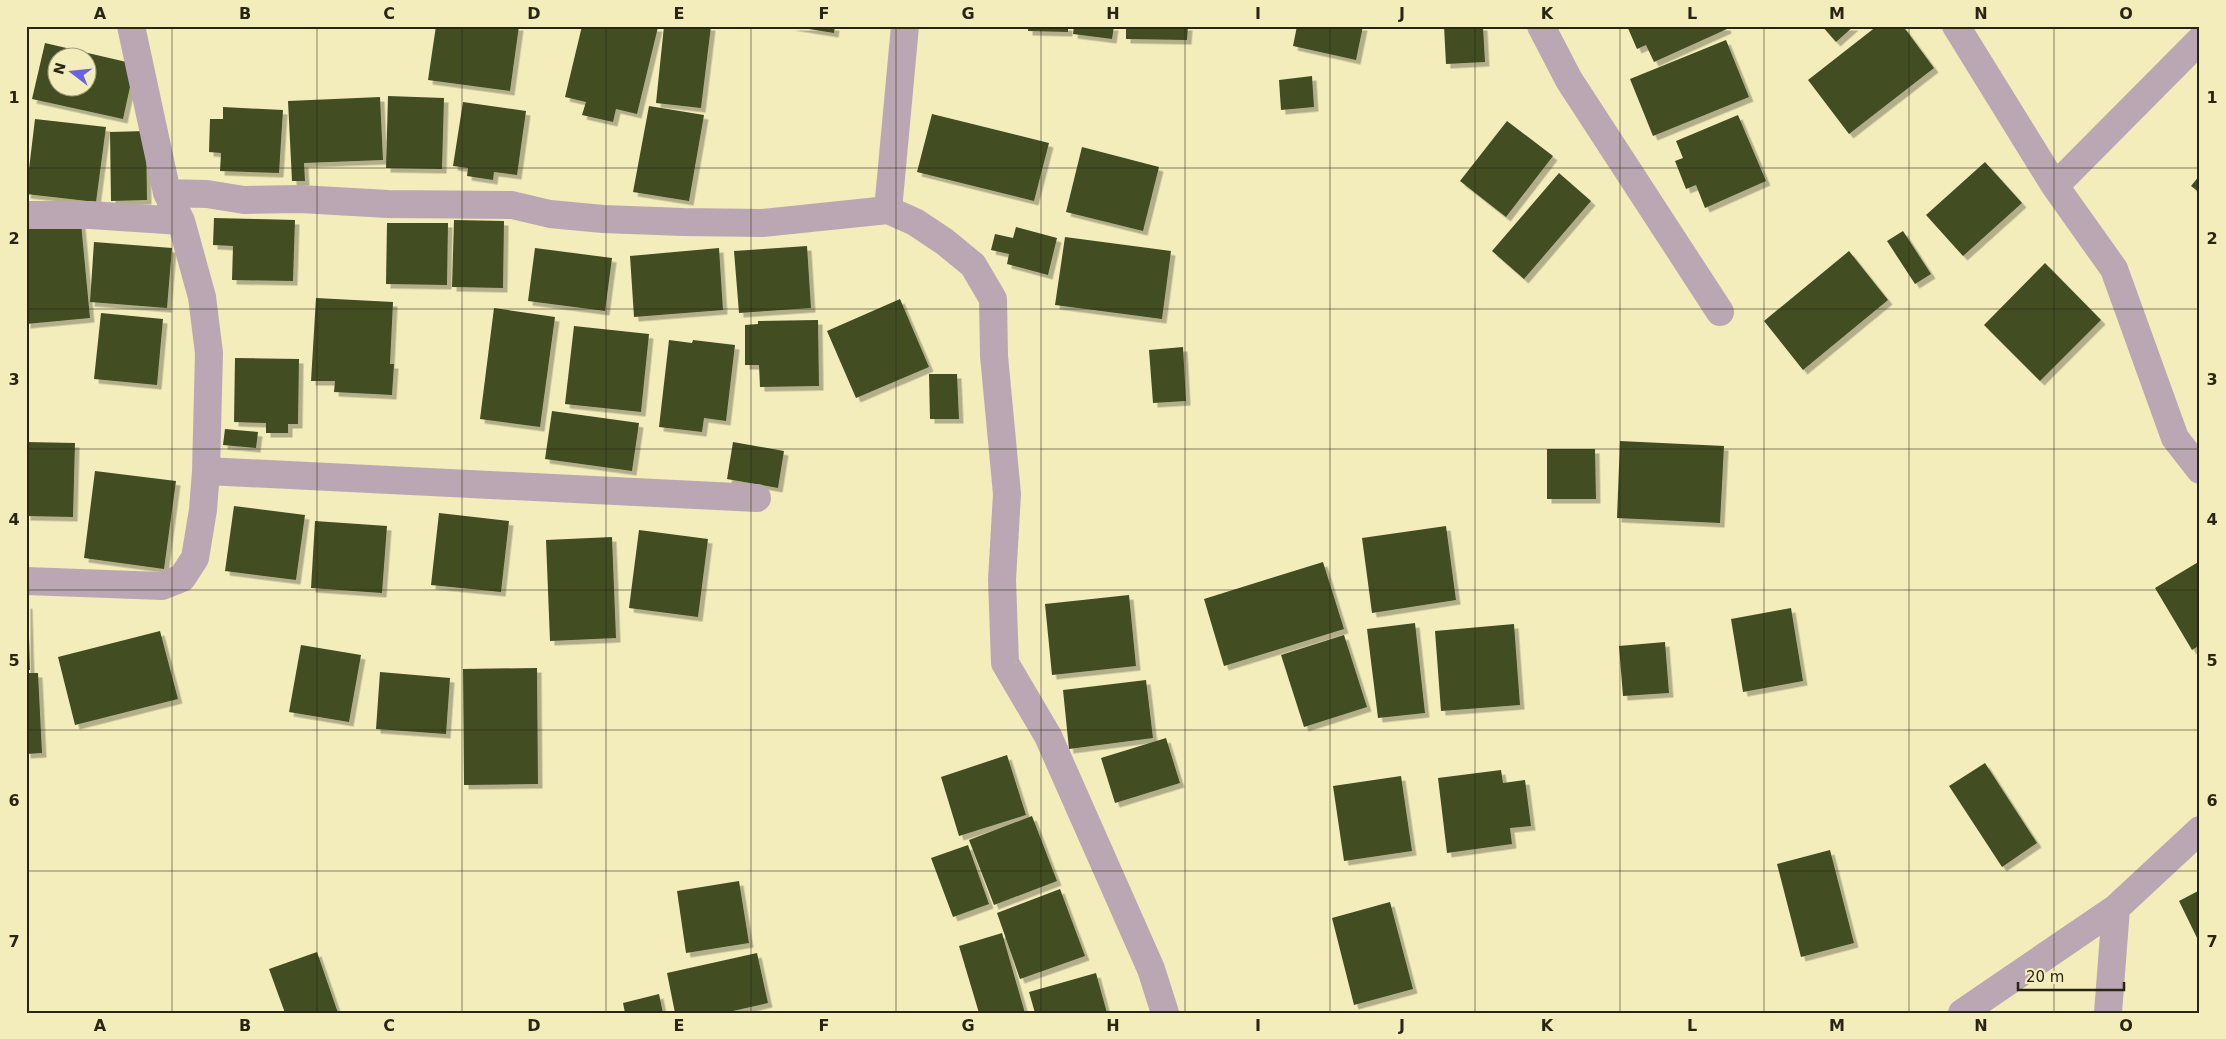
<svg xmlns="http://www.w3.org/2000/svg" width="2226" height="1039" font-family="'DejaVu Sans',sans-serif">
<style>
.building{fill:#424d24;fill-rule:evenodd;filter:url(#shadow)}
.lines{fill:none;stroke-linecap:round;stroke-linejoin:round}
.minor{stroke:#bba7b3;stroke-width:28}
.grid{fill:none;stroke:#282513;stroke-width:1;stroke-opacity:0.55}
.neatline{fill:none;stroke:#282513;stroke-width:2}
.grid-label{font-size:16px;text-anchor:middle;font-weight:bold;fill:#282513}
</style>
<defs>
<filter id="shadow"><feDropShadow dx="4.5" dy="4.5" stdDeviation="0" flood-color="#0004"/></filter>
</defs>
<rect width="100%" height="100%" fill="#f3edbc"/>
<path class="building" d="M 436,26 L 519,26 L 510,91 L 428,80 Z
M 582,26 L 658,27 L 637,114 L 616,109 L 613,122 L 582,115 L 586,102 L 565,97 Z
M 664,26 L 711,26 L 701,108 L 656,103 Z
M 790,26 L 835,26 L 834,33 Z
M 1028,26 L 1068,26 L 1068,32 L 1028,31 Z
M 1074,26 L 1114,26 L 1112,39 L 1073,34 Z
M 1126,26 L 1188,26 L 1187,40 L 1126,39 Z
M 1297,26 L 1363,26 L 1356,60 L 1293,46 Z
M 1444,26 L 1483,26 L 1485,62 L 1446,64 Z
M 1627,26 L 1726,26 L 1727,29 L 1654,62 L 1646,45 L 1637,49 Z
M 1822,26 L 1854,26 L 1836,42 Z
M 1877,26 L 1903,26 L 1934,68 L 1849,134 L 1808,80 Z
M 1726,40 L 1749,97 L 1653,136 L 1630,79 Z
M 45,43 L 135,64 L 123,119 L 32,99 ZM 58,58 L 88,58 L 88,88 L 58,88 Z
M 1312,76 L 1314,107 L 1281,110 L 1279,80 Z
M 388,96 L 444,98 L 442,169 L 386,168 Z
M 380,97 L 383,160 L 304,163 L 305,181 L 292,181 L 288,101 Z
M 463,102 L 526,111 L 517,175 L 494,172 L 493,180 L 467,176 L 468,168 L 453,166 Z
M 649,106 L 704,115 L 689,201 L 633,192 Z
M 223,107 L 283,110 L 279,173 L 220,171 L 221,153 L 209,152 L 210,119 L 223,119 Z
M 932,114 L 1049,143 L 1034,201 L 917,172 Z
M 1738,115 L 1766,181 L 1705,208 L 1696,185 L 1686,189 L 1675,161 L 1683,158 L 1676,141 Z
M 35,119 L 106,127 L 96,202 L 26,194 Z
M 1507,121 L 1553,156 L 1506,217 L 1460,181 Z
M 146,131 L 147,200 L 111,201 L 110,132 Z
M 1082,147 L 1159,167 L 1143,231 L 1066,212 Z
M 1985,162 L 2022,203 L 1963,256 L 1926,215 Z
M 1559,173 L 1591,201 L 1524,279 L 1492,251 Z
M 2200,175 L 2200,193 L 2191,186 Z
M 214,218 L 295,220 L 293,281 L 232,280 L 233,246 L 213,245 Z
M 454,220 L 504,221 L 503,288 L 452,287 Z
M 81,223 L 90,318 L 26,324 L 26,228 Z
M 387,223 L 448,223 L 447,285 L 386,284 Z
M 1016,227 L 1057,238 L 1048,275 L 1007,264 L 1009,254 L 991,250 L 995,234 L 1013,238 Z
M 1903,231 L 1931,274 L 1915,284 L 1887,241 Z
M 1065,237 L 1171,251 L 1162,319 L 1055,305 Z
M 94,242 L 172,248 L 167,308 L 90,302 Z
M 807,246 L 811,308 L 739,313 L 734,251 Z
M 535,248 L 612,258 L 605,311 L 528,301 Z
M 719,248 L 723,310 L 634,317 L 630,256 Z
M 1849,251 L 1888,300 L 1803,370 L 1764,321 Z
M 2045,263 L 2101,320 L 2040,381 L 1984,325 Z
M 316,298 L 393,302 L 390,364 L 394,364 L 392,395 L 334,392 L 335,381 L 311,381 Z
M 900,299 L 929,367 L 856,398 L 827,331 Z
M 494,308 L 555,317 L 540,427 L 480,419 Z
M 101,313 L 163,319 L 157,385 L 94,379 Z
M 818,320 L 819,386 L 760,387 L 759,365 L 745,365 L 745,325 L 758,324 L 758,321 Z
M 574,326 L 649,334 L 641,412 L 565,404 Z
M 669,340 L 692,343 L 693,340 L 735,345 L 726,421 L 704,418 L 702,432 L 659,427 Z
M 1183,347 L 1186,401 L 1153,403 L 1149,350 Z
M 235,358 L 299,359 L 298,424 L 288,424 L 288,433 L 266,433 L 266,423 L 234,422 Z
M 929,374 L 957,374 L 959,419 L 930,419 Z
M 552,411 L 639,423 L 632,471 L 545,459 Z
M 225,429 L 258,432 L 256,448 L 223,445 Z
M 1620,441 L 1724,446 L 1720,523 L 1617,518 Z
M 26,442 L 75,443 L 73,517 L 26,516 Z
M 733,442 L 784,451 L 778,488 L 727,479 Z
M 1547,449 L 1595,449 L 1596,499 L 1547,499 Z
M 95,471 L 176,481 L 164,569 L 84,558 Z
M 234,506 L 305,515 L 296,580 L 225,571 Z
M 439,513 L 509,521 L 501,592 L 431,585 Z
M 315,521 L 387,526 L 382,593 L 311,588 Z
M 1446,526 L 1456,600 L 1372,613 L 1362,538 Z
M 639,530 L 708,539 L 698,617 L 629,608 Z
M 612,537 L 616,638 L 550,641 L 546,540 Z
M 2200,561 L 2200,645 L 2192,650 L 2155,588 Z
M 1323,562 L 1344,629 L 1224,666 L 1204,599 Z
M 1129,595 L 1136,666 L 1052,675 L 1045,604 Z
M 26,604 L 28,604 L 30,670 L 26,670 Z
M 1791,608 L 1803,681 L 1743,692 L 1731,619 Z
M 1415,623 L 1425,713 L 1378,718 L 1367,629 Z
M 1514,624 L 1520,705 L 1441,711 L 1435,631 Z
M 160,631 L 178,699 L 75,725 L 58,657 Z
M 1344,635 L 1367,707 L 1304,727 L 1281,655 Z
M 1665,642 L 1669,693 L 1623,696 L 1619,646 Z
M 301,645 L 361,655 L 349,722 L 289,712 Z
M 537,668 L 538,784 L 464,785 L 463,669 Z
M 380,672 L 450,678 L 446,734 L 376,729 Z
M 26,673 L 38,673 L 42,753 L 26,754 Z
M 1146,680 L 1153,738 L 1069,749 L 1063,690 Z
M 1166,738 L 1180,783 L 1115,803 L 1101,758 Z
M 1007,755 L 1026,815 L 959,836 L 941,777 Z
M 1985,763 L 2037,843 L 2002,867 L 1949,786 Z
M 1501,770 L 1503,783 L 1525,780 L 1531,826 L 1510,828 L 1512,844 L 1447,853 L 1438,778 Z
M 1401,776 L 1412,851 L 1344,861 L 1333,786 Z
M 1032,816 L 1057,881 L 994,905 L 969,840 Z
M 968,845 L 989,904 L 953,917 L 931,858 Z
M 1830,850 L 1854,943 L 1801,957 L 1777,864 Z
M 739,881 L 749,943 L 686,953 L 677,891 Z
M 1060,889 L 1085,956 L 1020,979 L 997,913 Z
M 2200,890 L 2200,944 L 2179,901 Z
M 1390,902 L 1413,989 L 1354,1005 L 1332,918 Z
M 1002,933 L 1025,1013 L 979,1013 L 959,946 Z
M 317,952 L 338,1013 L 285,1013 L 269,969 Z
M 757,953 L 768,1003 L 724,1013 L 675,1013 L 667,973 Z
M 1096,973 L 1107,1013 L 1035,1013 L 1029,992 Z
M 659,994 L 663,1013 L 625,1013 L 623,1003 Z"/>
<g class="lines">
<path class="minor" d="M 905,26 L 888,210 L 915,222 L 945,242 L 973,265 L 993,299 L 994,356 L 1007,494 L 1002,580 L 1005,663 L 1048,736 L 1151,969 L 1165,1013
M 1541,26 L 1569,80 L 1720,312
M 1956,26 L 2055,186 L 2114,269 L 2175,438 L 2200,470
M 2055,186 L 2200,40
M 167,193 L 207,194 L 244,200 L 300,199 L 388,204 L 512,205 L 550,214 L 603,219 L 683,222 L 762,223 L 888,210
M 26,215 L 90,215 L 181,221
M 206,471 L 757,498
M 26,581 L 162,586 L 182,578 L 195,558 L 203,510 L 206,471 L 209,353 L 202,297 L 181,221 L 167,193 L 131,26
M 1962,1013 L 2116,908 L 2200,830
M 2108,1013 L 2116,908"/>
</g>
<path class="grid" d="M 172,26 L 172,1013M 317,26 L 317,1013M 462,26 L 462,1013M 606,26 L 606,1013M 751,26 L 751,1013M 896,26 L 896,1013M 1041,26 L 1041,1013M 1185,26 L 1185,1013M 1330,26 L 1330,1013M 1475,26 L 1475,1013M 1620,26 L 1620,1013M 1764,26 L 1764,1013M 1909,26 L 1909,1013M 2054,26 L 2054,1013M 26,168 L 2200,168M 26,309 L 2200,309M 26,449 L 2200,449M 26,590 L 2200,590M 26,730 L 2200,730M 26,871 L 2200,871"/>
<rect width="2226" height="1039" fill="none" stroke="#f3edbc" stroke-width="55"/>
<g transform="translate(72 72) rotate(286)"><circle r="24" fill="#f3edbc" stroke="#a29d78"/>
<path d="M0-4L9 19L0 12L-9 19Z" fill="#6b63dd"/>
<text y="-8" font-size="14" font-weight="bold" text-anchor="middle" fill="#282513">N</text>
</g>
<path d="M2018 982v8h106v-8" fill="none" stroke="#282513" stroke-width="2.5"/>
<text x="2026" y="982" font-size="15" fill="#282513" stroke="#f3edbc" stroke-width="4" paint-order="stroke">20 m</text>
<rect x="28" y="28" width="2170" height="984" class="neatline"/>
<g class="grid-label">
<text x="100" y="19">A</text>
<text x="245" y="19">B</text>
<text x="389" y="19">C</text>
<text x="534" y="19">D</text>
<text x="679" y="19">E</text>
<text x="824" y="19">F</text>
<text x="968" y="19">G</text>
<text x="1113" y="19">H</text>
<text x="1258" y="19">I</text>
<text x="1402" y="19">J</text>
<text x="1547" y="19">K</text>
<text x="1692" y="19">L</text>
<text x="1837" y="19">M</text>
<text x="1981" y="19">N</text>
<text x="2126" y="19">O</text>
<text x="14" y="103">1</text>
<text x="2212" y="103">1</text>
<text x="14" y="244">2</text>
<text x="2212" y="244">2</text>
<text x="14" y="385">3</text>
<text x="2212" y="385">3</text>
<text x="14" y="525">4</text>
<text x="2212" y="525">4</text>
<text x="14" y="666">5</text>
<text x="2212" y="666">5</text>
<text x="14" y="806">6</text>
<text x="2212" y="806">6</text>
<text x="14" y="947">7</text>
<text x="2212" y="947">7</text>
<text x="100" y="1031">A</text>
<text x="245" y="1031">B</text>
<text x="389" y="1031">C</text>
<text x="534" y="1031">D</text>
<text x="679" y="1031">E</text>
<text x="824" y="1031">F</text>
<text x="968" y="1031">G</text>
<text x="1113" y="1031">H</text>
<text x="1258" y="1031">I</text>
<text x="1402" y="1031">J</text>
<text x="1547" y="1031">K</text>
<text x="1692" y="1031">L</text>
<text x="1837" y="1031">M</text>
<text x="1981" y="1031">N</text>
<text x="2126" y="1031">O</text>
</g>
</svg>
